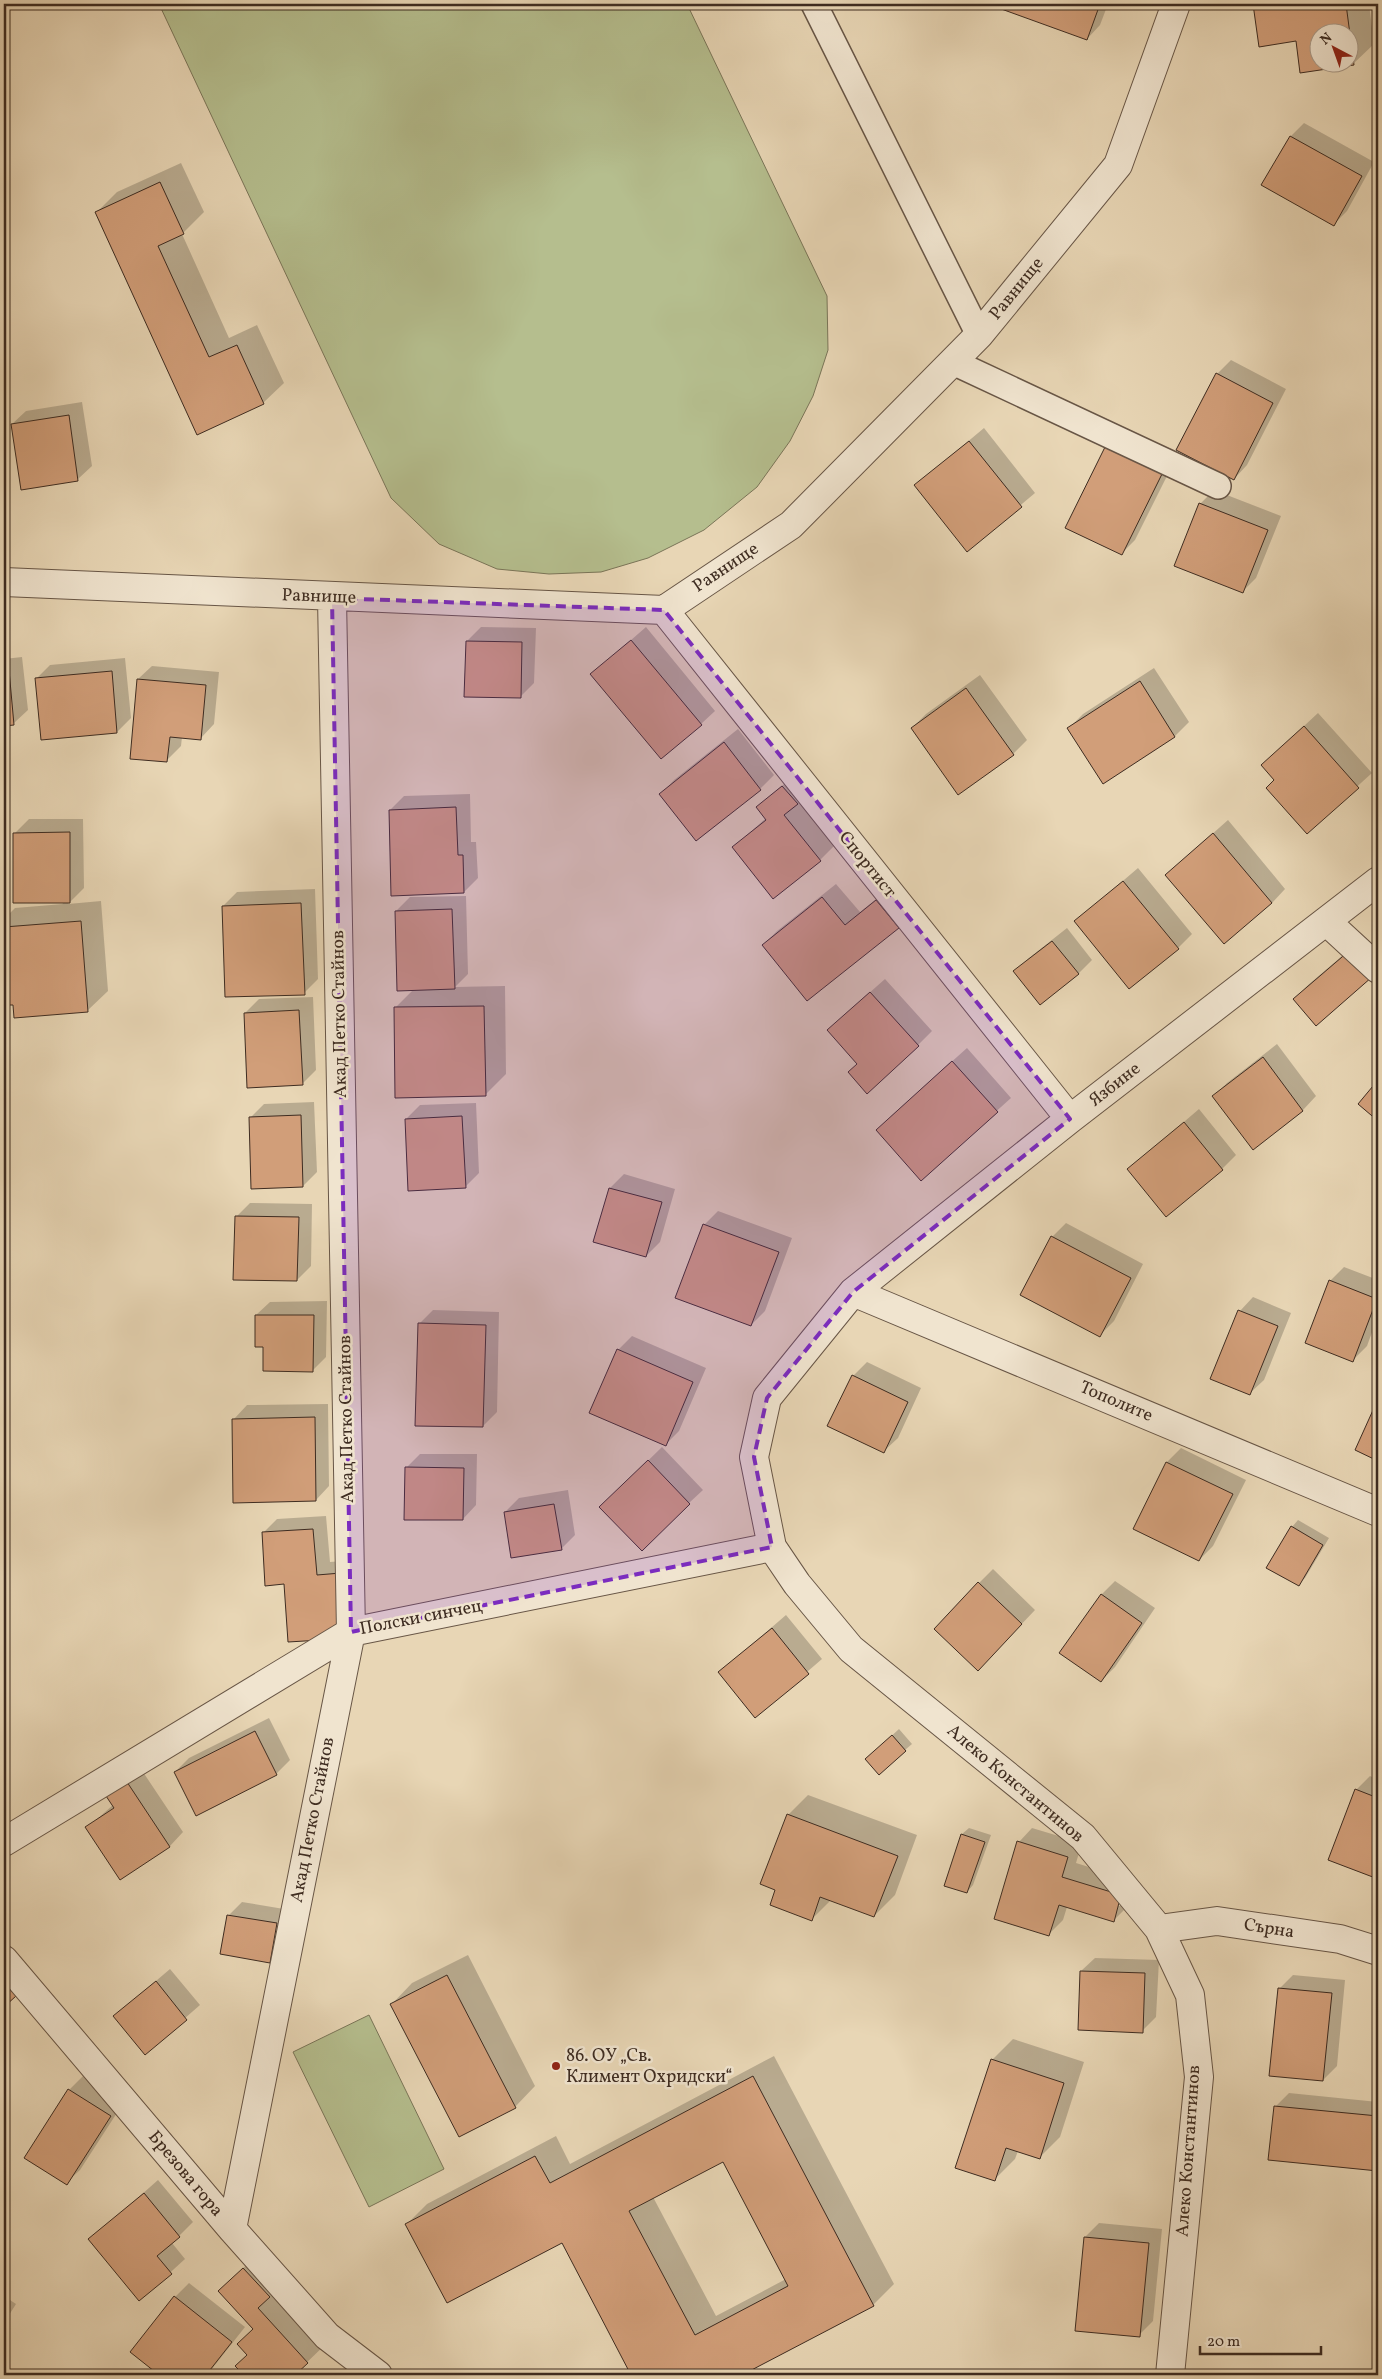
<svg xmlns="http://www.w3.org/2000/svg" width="1382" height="2379" font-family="Vollkorn,serif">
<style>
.green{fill:#b5be8e;stroke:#7a7558}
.shadow{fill:#0003;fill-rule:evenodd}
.building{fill:#d19e79;stroke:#3e2c21;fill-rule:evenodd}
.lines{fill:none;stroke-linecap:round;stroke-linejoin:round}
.service-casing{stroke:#685646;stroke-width:28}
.minor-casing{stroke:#685646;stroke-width:30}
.service{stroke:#f0e4cf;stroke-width:25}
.minor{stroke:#f0e4cf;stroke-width:28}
.marked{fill:#7b2cbf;fill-opacity:0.2;stroke:#7b2cbf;stroke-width:4;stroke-dasharray:10 6;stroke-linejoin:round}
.poi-dot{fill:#8f2418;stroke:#f0e4cf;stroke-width:2}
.labels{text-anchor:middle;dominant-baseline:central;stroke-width:5;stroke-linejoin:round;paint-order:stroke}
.street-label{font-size:18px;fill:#3e2c21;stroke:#f0e4cf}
.poi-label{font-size:18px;fill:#3e2c21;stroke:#f0e4cf;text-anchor:start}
</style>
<rect width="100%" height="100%" fill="#e8d6b5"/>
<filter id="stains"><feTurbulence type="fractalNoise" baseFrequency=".004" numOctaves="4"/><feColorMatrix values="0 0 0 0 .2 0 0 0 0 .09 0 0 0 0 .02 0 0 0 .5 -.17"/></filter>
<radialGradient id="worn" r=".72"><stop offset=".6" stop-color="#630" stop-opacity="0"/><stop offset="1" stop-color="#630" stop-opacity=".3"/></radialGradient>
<path class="green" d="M 159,4 L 687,4 L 827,296 L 828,350 L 813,396 L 790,441 L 757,487 L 704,530 L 648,558 L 601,572 L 549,574 L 497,569 L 439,544 L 391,498 Z
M 369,2015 L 444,2169 L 369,2207 L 293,2052 Z"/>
<path class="shadow" d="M 995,4 L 1108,4 L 1100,25 L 1087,39 Z
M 1255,4 L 1369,4 L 1374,44 L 1353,64 L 1301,71 L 1297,40 L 1260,45 ZM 1320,32 L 1350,32 L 1350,62 L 1320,62 Z
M 1304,123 L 1374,162 L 1347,211 L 1334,224 L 1291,136 Z
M 181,163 L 204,212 L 182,234 L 229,338 L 257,325 L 284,383 L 263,403 L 197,433 L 96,213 L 117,192 Z
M 1231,360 L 1286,389 L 1247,465 L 1234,479 L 1217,374 Z
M 82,402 L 92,466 L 78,479 L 12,424 L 26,411 Z
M 984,428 L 1035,493 L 967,550 L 916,485 Z
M 1177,456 L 1135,540 L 1121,554 L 1067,527 Z
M 1214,490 L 1281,516 L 1256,578 L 1242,592 L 1176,565 L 1200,504 Z
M 481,627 L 536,628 L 534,683 L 520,697 L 467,641 Z
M 646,627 L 715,711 L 701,724 L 592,674 Z
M 22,657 L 28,710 L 14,723 L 4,724 L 4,659 Z
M 125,658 L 131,718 L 117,732 L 37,678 L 50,665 Z
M 152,666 L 219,672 L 214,724 L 201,738 L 182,737 L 181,746 L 167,760 L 138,679 Z
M 1154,668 L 1189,722 L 1175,736 L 1104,782 L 1069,728 L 1083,714 Z
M 980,675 L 1027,740 L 1013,754 L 912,728 L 926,714 Z
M 1318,713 L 1372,773 L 1307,832 L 1275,780 L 1276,752 Z
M 738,729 L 774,775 L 760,789 L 697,839 L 661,794 L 674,780 Z
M 797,773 L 811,790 L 799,802 L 834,846 L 820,860 L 734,847 L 766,818 L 757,807 Z
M 470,794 L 471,842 L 476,842 L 478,878 L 464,892 L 390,810 L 404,796 Z
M 29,819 L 83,819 L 84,888 L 68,904 L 101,901 L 108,991 L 87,1011 L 4,1004 L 4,919 L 15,908 L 63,904 L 15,833 Z
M 1228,820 L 1285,889 L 1272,903 L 1166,875 Z
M 1138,868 L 1192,934 L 1178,948 L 1076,921 Z
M 836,884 L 860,912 L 891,887 L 912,914 L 898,927 L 763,945 L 777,931 Z
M 315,889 L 318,979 L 304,993 L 223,906 L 237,892 Z
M 466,896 L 468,974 L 455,987 L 505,986 L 506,1074 L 485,1095 L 395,1008 L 413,990 L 396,911 L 410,897 Z
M 1067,928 L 1092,960 L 1078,974 L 1015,971 L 1029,958 Z
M 1363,938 L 1378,955 L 1295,999 L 1308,985 Z
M 885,979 L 932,1031 L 918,1045 L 858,1064 L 842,1017 Z
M 313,997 L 316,1070 L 302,1084 L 245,1013 L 259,999 Z
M 1277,1044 L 1316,1096 L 1303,1110 L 1253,1148 L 1213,1097 L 1227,1083 Z
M 967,1048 L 1011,1098 L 921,1179 L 891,1116 Z
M 314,1102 L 317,1172 L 303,1186 L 250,1118 L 264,1104 Z
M 476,1103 L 479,1173 L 465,1187 L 406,1119 L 420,1105 Z
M 1199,1109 L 1236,1155 L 1222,1169 L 1129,1169 Z
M 624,1174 L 675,1189 L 660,1242 L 646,1256 L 610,1188 Z
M 250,1203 L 312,1204 L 311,1266 L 297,1280 L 236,1217 Z
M 718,1211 L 792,1238 L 765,1311 L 751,1325 L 704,1225 Z
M 1066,1223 L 1143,1264 L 1114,1321 L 1100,1335 L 1052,1237 Z
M 1344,1267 L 1378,1280 L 1378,1316 L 1367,1346 L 1353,1360 L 1330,1281 Z
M 1253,1297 L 1291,1313 L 1264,1380 L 1250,1393 L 1240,1311 Z
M 327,1301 L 326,1357 L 312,1371 L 264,1346 L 256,1315 L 270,1302 Z
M 433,1310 L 499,1312 L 497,1412 L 483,1426 L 419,1324 Z
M 632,1336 L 706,1368 L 679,1431 L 666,1444 L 618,1350 Z
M 867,1362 L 921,1388 L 898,1438 L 884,1451 L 853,1376 Z
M 1378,1402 L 1378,1459 L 1357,1449 Z
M 328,1404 L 329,1486 L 316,1500 L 234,1419 L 247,1405 Z
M 662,1447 L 703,1490 L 689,1503 L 615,1493 Z
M 1181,1448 L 1246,1480 L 1213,1546 L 1199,1560 L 1135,1528 L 1167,1462 Z
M 420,1454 L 477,1454 L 476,1505 L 463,1519 L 406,1468 Z
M 568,1490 L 575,1535 L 561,1549 L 505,1512 L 519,1498 Z
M 326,1516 L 330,1562 L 355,1560 L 357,1601 L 286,1583 L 263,1533 L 277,1519 Z
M 1298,1520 L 1329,1538 L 1305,1578 L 1298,1584 L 1292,1527 Z
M 993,1569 L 1035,1610 L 992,1655 L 979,1583 Z
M 1115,1581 L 1155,1608 L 1115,1667 L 1101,1681 L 1102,1594 Z
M 786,1615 L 822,1659 L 756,1716 L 720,1672 Z
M 269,1718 L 290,1760 L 276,1774 L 175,1772 L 189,1758 Z
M 899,1729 L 912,1744 L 905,1750 L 873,1753 Z
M 141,1769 L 183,1832 L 170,1846 L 120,1879 L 87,1828 L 113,1805 L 107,1796 Z
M 1370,1776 L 1378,1780 L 1378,1878 L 1329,1860 L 1356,1790 Z
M 808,1795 L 917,1835 L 895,1895 L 874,1916 L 831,1900 L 812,1919 L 777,1889 L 788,1815 Z
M 969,1828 L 991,1835 L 973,1885 L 967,1892 L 945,1885 L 962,1834 Z
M 1032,1828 L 1082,1843 L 1076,1863 L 1134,1881 L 1127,1907 L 1113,1921 L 1067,1907 L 1063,1920 L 1049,1934 L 1019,1842 ZM 1124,1889 L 1120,1906 L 1117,1906 Z
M 242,1902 L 290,1910 L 283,1947 L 270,1961 L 228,1916 Z
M 4,1954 L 29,1981 L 4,2005 Z
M 468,1955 L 535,2086 L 515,2107 L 392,2004 L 412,1983 Z
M 1095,1958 L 1159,1960 L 1156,2017 L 1142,2031 L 1081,1971 Z
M 170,1969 L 200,2005 L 145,2053 L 115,2016 Z
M 1293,1975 L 1345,1980 L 1337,2066 L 1323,2080 L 1279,1989 Z
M 1013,2039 L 1084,2062 L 1060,2137 L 1039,2158 L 1018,2151 L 1015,2159 L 995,2179 L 992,2060 Z
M 774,2056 L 894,2284 L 873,2305 L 739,2375 L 632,2375 L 562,2241 L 407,2224 L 427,2204 L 556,2136 L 570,2164 ZM 723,2160 L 786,2279 L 716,2316 L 653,2197 Z
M 83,2076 L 124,2102 L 80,2170 L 66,2183 L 26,2158 L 69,2090 Z
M 1289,2093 L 1378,2102 L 1378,2170 L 1270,2159 L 1275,2107 Z
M 158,2180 L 193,2222 L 172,2243 L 185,2259 L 140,2300 L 90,2240 Z
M 1099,2223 L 1162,2229 L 1153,2321 L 1139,2335 L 1085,2237 Z
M 264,2249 L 328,2342 L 301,2368 L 307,2375 L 245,2375 L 237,2366 L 248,2354 L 254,2328 L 240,2271 Z
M 189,2283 L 245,2327 L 207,2375 L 161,2375 L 131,2352 L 175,2297 Z
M 4,2296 L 16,2304 L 4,2323 Z
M 397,2370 L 402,2375 L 391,2375 Z"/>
<path class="building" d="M 994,4 L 1100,4 L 1087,40 L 993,6 Z
M 1253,4 L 1346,4 L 1354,65 L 1300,73 L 1296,41 L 1259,47 ZM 1320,32 L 1350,32 L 1350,62 L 1320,62 Z
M 1290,136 L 1362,176 L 1334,226 L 1261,185 Z
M 160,182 L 184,234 L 158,246 L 209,357 L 237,345 L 264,404 L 197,435 L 95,212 Z
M 1216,373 L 1273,403 L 1234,480 L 1176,450 Z
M 69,415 L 78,481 L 21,490 L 11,424 Z
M 969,441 L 1022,507 L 967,552 L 914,485 Z
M 1107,443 L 1164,470 L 1122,555 L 1065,528 Z
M 1199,503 L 1268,530 L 1243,593 L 1174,566 Z
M 631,640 L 702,725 L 661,759 L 590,674 Z
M 466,641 L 522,642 L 521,698 L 464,697 Z
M 9,670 L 14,725 L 4,726 L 4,671 Z
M 112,671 L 117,733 L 41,740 L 35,678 Z
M 137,679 L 206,685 L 201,740 L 170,737 L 167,762 L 130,759 Z
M 1140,681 L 1175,737 L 1103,784 L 1067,728 Z
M 966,688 L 1014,755 L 958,795 L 911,728 Z
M 1304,726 L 1359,788 L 1307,834 L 1266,788 L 1274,780 L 1261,765 Z
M 724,742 L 761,790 L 696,841 L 659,794 Z
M 782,786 L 798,804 L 784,815 L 821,861 L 773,899 L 732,847 L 766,820 L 756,807 Z
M 456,807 L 458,855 L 463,855 L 464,893 L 391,896 L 389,810 Z
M 70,832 L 70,903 L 13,903 L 13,833 Z
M 1213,833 L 1272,903 L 1224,944 L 1165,875 Z
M 1123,881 L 1179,949 L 1129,989 L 1074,921 Z
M 822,897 L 845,925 L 876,900 L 899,928 L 807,1001 L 762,945 Z
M 301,903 L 305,995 L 225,997 L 222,906 Z
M 452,909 L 455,989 L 397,991 L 395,911 Z
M 81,921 L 88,1012 L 14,1018 L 13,1005 L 4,1005 L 4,927 Z
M 1052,941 L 1079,974 L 1040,1005 L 1013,971 Z
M 1349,951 L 1372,977 L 1316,1026 L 1293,999 Z
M 870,992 L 919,1046 L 867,1094 L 848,1072 L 857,1064 L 827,1030 Z
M 484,1006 L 486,1096 L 395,1098 L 394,1007 Z
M 299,1010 L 303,1085 L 247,1088 L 244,1013 Z
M 1263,1057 L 1303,1111 L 1253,1150 L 1212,1096 Z
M 952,1061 L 998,1112 L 921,1181 L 876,1130 Z
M 1378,1080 L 1378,1121 L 1358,1104 Z
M 301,1115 L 303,1187 L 251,1189 L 249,1117 Z
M 462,1116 L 466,1188 L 408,1191 L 405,1119 Z
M 1184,1122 L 1223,1170 L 1166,1217 L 1127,1169 Z
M 609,1188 L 662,1202 L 646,1257 L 593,1242 Z
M 235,1216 L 299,1217 L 297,1281 L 233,1280 Z
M 703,1224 L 779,1252 L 751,1326 L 675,1298 Z
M 1051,1236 L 1131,1278 L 1100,1337 L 1020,1295 Z
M 1329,1280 L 1377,1299 L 1353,1362 L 1305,1343 Z
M 1238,1310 L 1278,1326 L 1250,1395 L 1210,1379 Z
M 255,1315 L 314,1315 L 313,1372 L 263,1371 L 263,1347 L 255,1347 Z
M 418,1323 L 486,1325 L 483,1427 L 415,1426 Z
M 617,1349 L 693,1382 L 666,1446 L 589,1413 Z
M 852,1375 L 908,1402 L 884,1453 L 827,1426 Z
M 1378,1399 L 1378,1461 L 1355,1450 Z
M 315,1417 L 316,1501 L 233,1503 L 232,1419 Z
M 648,1460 L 690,1504 L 642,1551 L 599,1507 Z
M 1166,1462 L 1233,1494 L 1199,1561 L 1133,1529 Z
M 405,1467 L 464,1468 L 463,1520 L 404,1520 Z
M 554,1504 L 562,1550 L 511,1558 L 504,1512 Z
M 1291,1526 L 1323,1545 L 1299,1586 L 1266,1568 Z
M 313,1529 L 317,1575 L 341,1573 L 344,1616 L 321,1640 L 288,1642 L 284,1584 L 265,1586 L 262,1532 Z
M 978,1582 L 1022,1624 L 978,1671 L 934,1629 Z
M 1101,1594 L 1142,1623 L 1101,1682 L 1059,1653 Z
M 772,1628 L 809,1674 L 755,1718 L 718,1672 Z
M 255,1731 L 277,1775 L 196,1816 L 174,1772 Z
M 892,1735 L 906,1751 L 879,1775 L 865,1759 Z
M 127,1782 L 170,1847 L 120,1880 L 85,1827 L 114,1808 L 106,1796 Z
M 1355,1789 L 1378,1798 L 1378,1879 L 1328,1860 Z
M 787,1814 L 898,1856 L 874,1917 L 820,1897 L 812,1921 L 770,1905 L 775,1890 L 760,1884 Z
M 961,1834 L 985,1842 L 967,1893 L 944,1886 Z
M 1017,1841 L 1068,1857 L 1062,1877 L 1121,1895 L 1114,1922 L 1059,1905 L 1049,1936 L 994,1919 Z
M 227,1915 L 277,1923 L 270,1963 L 220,1954 Z
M 1080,1971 L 1145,1973 L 1143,2033 L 1078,2030 Z
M 447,1975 L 516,2108 L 459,2137 L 390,2004 Z
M 156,1981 L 187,2020 L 145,2055 L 113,2016 Z
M 4,1982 L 16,1996 L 4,2007 Z
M 1278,1988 L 1332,1993 L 1323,2081 L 1269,2076 Z
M 991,2059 L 1064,2083 L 1040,2159 L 1006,2148 L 995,2181 L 955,2168 Z
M 753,2076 L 874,2306 L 742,2375 L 631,2375 L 562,2243 L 447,2303 L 405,2224 L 535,2156 L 550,2183 ZM 723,2162 L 788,2286 L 695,2335 L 629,2211 Z
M 68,2089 L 111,2116 L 67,2185 L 24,2158 Z
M 1274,2106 L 1378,2116 L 1378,2171 L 1268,2160 Z
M 144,2193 L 180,2237 L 157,2256 L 172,2274 L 139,2301 L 88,2239 Z
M 1084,2237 L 1149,2243 L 1140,2337 L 1075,2331 Z
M 243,2268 L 270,2297 L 258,2308 L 308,2363 L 295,2375 L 244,2375 L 235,2366 L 247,2355 L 237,2344 L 253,2329 L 218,2291 Z
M 174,2296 L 232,2342 L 206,2375 L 159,2375 L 130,2352 Z"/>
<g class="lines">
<defs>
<path id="service" d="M 814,4 L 979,335
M 953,362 L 1218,486"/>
<path id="minor" d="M 4,582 L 664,610 L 791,525 L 979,335 L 1118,165 L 1176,4
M 664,610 L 1070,1119
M 1327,922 L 1378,969
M 853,1292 L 1378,1512
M 4,1842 L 351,1632 L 772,1547
M 1159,1929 L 1217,1921 L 1340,1939 L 1378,1951
M 4,1960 L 232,2229 L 327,2336 L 378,2375
M 232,2229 L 351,1632 L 332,598
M 1170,2375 L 1199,2077 L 1190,1995 L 1159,1929 L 1083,1837 L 851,1649 L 797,1584 L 772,1547 L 754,1457 L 767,1398 L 853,1292 L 1070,1119 L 1378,881"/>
</defs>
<use href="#service" class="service-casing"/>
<use href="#minor" class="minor-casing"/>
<use href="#service" class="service"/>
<use href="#minor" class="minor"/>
</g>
<path class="marked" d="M 332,598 L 664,610 L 1070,1119 L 853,1292 L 767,1398 L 754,1457 L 772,1547 L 351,1632 Z"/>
<circle class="poi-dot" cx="556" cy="2066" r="5"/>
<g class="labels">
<g class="street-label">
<text transform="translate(1017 289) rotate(-51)">Равнище</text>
<text transform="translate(726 568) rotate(-34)">Равнище</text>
<text transform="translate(319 597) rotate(2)">Равнище</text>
<text transform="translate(867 865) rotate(51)">Спортист</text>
<text transform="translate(340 1014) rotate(-91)">Акад Петко Стайнов</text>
<text transform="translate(1115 1085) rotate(-38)">Язбине</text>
<text transform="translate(1116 1402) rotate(23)">Тополите</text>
<text transform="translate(347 1419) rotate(-91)">Акад Петко Стайнов</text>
<text transform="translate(421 1618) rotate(-11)">Полски синчец</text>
<text transform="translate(1015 1784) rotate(40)">Алеко Константинов</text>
<text transform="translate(313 1820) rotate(-79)">Акад Петко Стайнов</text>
<text transform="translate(1269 1929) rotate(9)">Сърна</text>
<text transform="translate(1189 2151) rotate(-86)">Алеко Константинов</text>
<text transform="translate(185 2174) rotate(50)">Брезова гора</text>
</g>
<g class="poi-label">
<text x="566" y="2056">86. ОУ „Св.<tspan x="566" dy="21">Климент Охридски“</tspan></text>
</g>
</g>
<rect width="1382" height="2379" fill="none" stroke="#e8d6b5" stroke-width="20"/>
<rect x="5" y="5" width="1372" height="2369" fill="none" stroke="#3e2c21" stroke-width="2.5"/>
<rect x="10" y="10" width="1362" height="2359" fill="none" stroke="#3e2c21"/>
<g transform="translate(1334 48) rotate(319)"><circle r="24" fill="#f0e4cf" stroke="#a99a89"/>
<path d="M0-4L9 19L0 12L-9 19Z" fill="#8f2418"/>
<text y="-8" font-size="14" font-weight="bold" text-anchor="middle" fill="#3e2c21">N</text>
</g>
<path d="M1200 2346v8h121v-8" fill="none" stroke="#3e2c21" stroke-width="2.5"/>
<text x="1207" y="2346" font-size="15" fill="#3e2c21" stroke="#f0e4cf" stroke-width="4" paint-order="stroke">20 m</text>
<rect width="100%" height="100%" filter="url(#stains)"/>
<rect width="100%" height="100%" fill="url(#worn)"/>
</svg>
